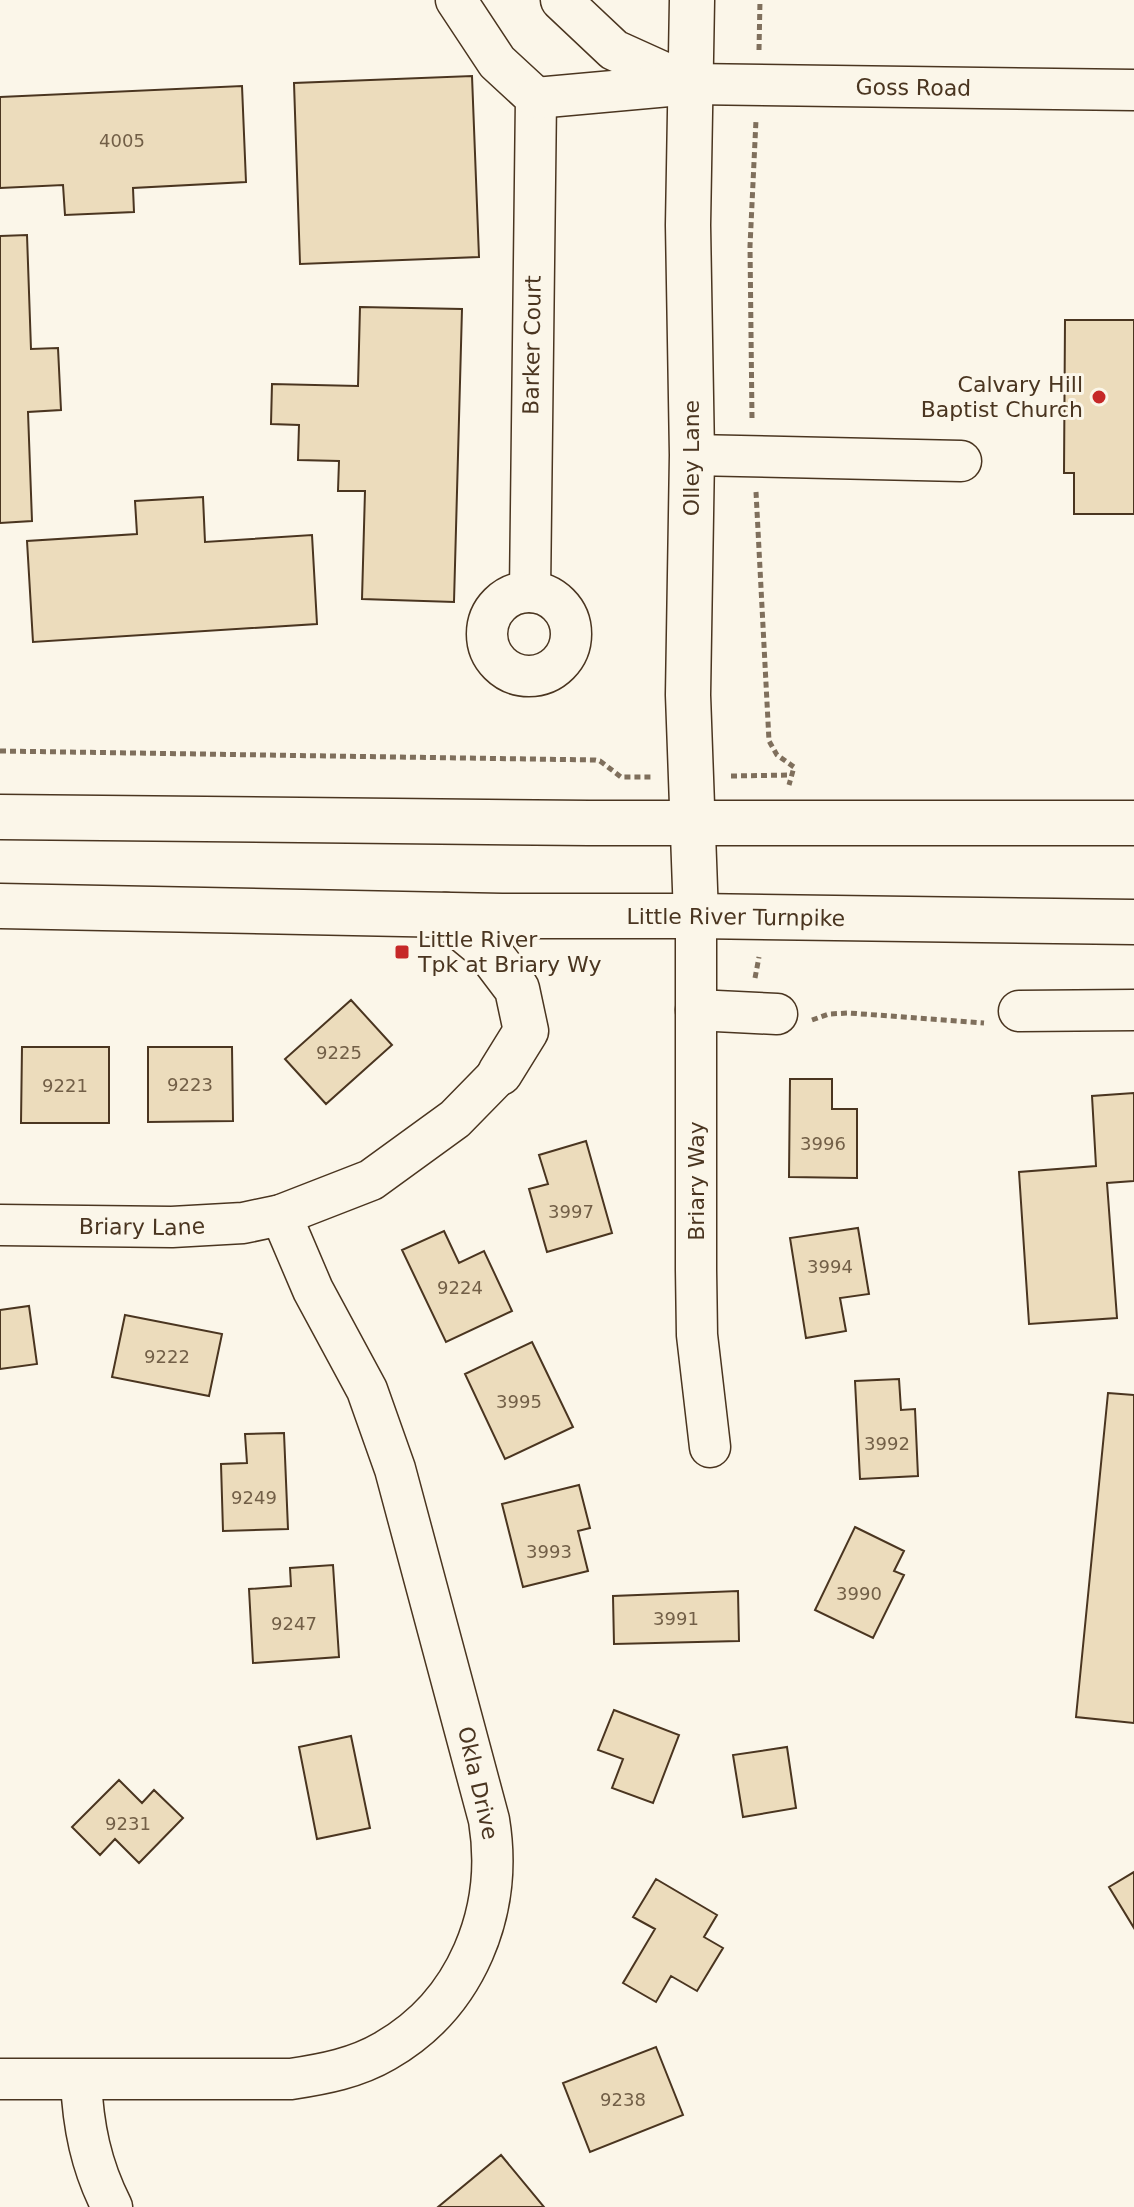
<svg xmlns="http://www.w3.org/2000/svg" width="1134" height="2207" font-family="'DejaVu Sans',sans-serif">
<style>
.building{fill:#ecdcbc;stroke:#4a3520;stroke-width:2}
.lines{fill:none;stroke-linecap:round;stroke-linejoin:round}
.minor-casing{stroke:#4a3520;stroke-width:43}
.major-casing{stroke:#4a3520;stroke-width:47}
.path{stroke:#7f6f5c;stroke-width:5;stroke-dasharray:6 4;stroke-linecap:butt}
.minor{stroke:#fbf6e9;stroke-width:40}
.major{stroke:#fbf6e9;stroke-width:44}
.poi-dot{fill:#c62828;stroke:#fbf6e9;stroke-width:3}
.labels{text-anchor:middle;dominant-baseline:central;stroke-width:6;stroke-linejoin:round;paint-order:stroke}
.number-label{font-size:18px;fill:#725f47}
.street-label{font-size:22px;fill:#4a3520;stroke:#fbf6e9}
.poi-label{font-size:22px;fill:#4a3520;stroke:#fbf6e9;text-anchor:end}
</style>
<rect width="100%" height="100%" fill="#fbf6e9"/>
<path class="building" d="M 472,76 L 479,257 L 300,264 L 294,83 Z
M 242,86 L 246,182 L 133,188 L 134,212 L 65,215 L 63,185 L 0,188 L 0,97 Z
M 27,235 L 31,349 L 58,348 L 61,410 L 28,412 L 32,521 L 0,523 L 0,236 Z
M 360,307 L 462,309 L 454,602 L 362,599 L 365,491 L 338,491 L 339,461 L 298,460 L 299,425 L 271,424 L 272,384 L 358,386 Z
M 1065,320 L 1134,320 L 1134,514 L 1074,514 L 1074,473 L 1064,473 Z
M 203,497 L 205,542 L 312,535 L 317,624 L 33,642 L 27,541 L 137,534 L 135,501 Z
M 351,1000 L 392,1045 L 326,1104 L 285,1059 Z
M 22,1047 L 109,1047 L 109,1123 L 21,1123 Z
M 148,1047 L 232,1047 L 233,1121 L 148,1122 Z
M 790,1079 L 832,1079 L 832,1109 L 857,1109 L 857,1178 L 789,1177 Z
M 1134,1093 L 1134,1181 L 1107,1183 L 1117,1318 L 1029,1324 L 1019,1172 L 1096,1166 L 1092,1096 Z
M 586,1141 L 612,1233 L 547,1252 L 529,1189 L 548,1184 L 539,1155 Z
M 858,1228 L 869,1294 L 840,1298 L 846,1331 L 806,1338 L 790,1238 Z
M 444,1231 L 459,1263 L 484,1251 L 512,1311 L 446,1342 L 402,1250 Z
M 29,1306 L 37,1364 L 0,1369 L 0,1310 Z
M 125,1315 L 222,1334 L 209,1396 L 112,1377 Z
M 532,1342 L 573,1427 L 505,1459 L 465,1374 Z
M 899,1379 L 901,1410 L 915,1409 L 918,1476 L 860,1479 L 855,1381 Z
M 1108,1393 L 1134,1395 L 1134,1723 L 1076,1717 Z
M 284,1433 L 288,1529 L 223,1531 L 221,1464 L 247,1463 L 245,1434 Z
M 579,1485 L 590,1528 L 578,1531 L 588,1571 L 523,1587 L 502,1504 Z
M 855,1527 L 904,1551 L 894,1571 L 904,1575 L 873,1638 L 815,1610 Z
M 333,1565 L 339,1657 L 253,1663 L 249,1589 L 291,1586 L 290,1568 Z
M 738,1591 L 739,1641 L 614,1644 L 613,1596 Z
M 614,1710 L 679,1735 L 653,1803 L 612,1788 L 623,1759 L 598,1750 Z
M 351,1736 L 370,1828 L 317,1839 L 299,1747 Z
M 787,1747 L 796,1808 L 743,1817 L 733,1755 Z
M 119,1780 L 142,1803 L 154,1790 L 183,1818 L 139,1863 L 115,1839 L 100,1855 L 72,1827 Z
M 1134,1872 L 1134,1928 L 1109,1887 Z
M 656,1879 L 717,1915 L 704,1937 L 723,1948 L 697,1991 L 671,1976 L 656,2002 L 623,1983 L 655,1929 L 633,1917 Z
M 656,2047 L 683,2115 L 590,2152 L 563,2083 Z
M 501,2155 L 544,2207 L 438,2207 Z"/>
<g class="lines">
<defs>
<g id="minor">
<path d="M 456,0 L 497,62 L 536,98 L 530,592"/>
<path d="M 561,0 L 614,50 L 687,83"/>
<path id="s1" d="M 536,98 L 691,84 L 1134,90"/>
<path d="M 692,455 L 961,461"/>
<circle cx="529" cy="634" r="42"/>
<path d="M 696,916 L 696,1270 L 697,1335 L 710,1447"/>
<path d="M 696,1010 L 777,1014"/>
<path d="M 1019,1011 L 1134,1010"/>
<path id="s2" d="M 0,1225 L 172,1227 L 243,1223 L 281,1215 L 371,1180 L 455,1119 L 500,1073"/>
<path d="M 0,2079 L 291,2079 C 324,2074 356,2068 385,2051 C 467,2004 504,1911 489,1820 L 395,1469 L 367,1390 L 313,1290 L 281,1215"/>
<path d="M 81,2080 C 83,2126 91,2166 112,2207"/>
</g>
<g id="major">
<path d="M 692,0 L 688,225 L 692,455 L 688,695 L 696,916"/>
<path d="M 0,817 L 589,823 L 1134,823"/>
<path id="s3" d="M 0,906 L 502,916 L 696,916 L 1134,922"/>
<path d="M 446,915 L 486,948 L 517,989 L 526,1031 L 500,1073"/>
</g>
</defs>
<use href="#minor" class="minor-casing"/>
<use href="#major" class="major-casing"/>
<path class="path" d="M 759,50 L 760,0
M 752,418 L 750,246 L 756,120
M 756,492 L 769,741 L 777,755 L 794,767 L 789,785
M 0,751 L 595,760 L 600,761 L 621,777 L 653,777
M 731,776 L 790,775
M 755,978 L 759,957
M 812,1020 L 829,1014 L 849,1013 L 984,1023"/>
<use href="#minor" class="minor"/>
<use href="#major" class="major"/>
</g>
<g class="poi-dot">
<circle cx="1099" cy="397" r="8"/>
<rect x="394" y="944" width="16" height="16" rx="4"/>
</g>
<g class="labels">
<g class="number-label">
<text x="122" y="140">4005</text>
<text x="339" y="1052">9225</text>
<text x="190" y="1084">9223</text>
<text x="65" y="1085">9221</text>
<text x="823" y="1143">3996</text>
<text x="571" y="1211">3997</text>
<text x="830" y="1266">3994</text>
<text x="460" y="1287">9224</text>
<text x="167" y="1356">9222</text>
<text x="519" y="1401">3995</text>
<text x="887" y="1443">3992</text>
<text x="254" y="1497">9249</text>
<text x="549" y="1551">3993</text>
<text x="859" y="1593">3990</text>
<text x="676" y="1618">3991</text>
<text x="294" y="1623">9247</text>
<text x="128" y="1823">9231</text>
<text x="623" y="2099">9238</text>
</g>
<g class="street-label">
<text stroke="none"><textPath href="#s1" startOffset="378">Goss Road</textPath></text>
<text transform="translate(532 345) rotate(-89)">Barker Court</text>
<text transform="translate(691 458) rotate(-90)">Olley Lane</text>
<text stroke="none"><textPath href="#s3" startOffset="736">Little River Turnpike</textPath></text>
<text transform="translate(696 1181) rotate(-90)">Briary Way</text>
<text stroke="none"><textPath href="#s2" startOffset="142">Briary Lane</textPath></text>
<text transform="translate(478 1783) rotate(77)">Okla Drive</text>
</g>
<g class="poi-label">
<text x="1083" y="384">Calvary Hill<tspan x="1083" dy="25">Baptist Church</tspan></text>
<text x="418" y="939" text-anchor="start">Little River<tspan x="418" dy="25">Tpk at Briary Wy</tspan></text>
</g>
</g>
</svg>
